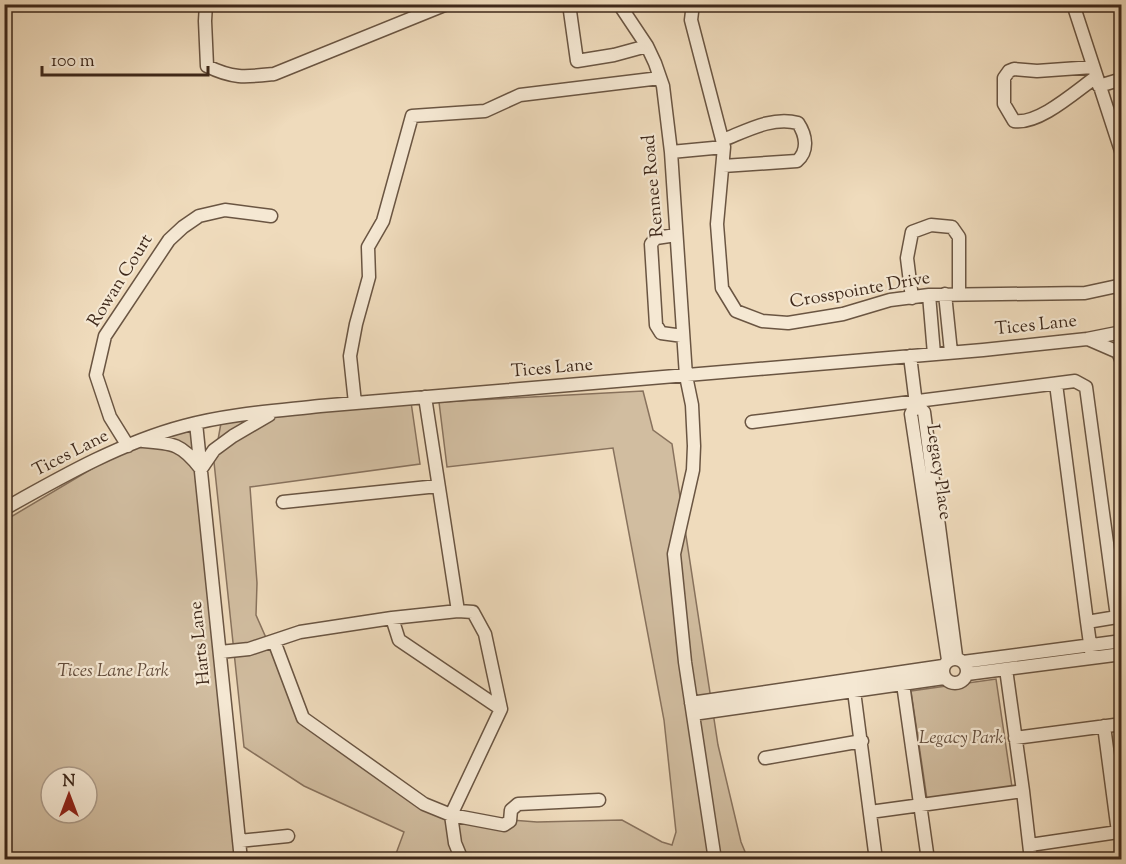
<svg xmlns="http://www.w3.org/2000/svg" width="1126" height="864" font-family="'Sorts Mill Goudy',serif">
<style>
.green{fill:#d1bda0;stroke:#88725d;stroke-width:1.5;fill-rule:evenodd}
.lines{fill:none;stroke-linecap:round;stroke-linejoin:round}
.minor-casing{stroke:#6a5542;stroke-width:15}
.minor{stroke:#f5e8d3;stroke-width:12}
.labels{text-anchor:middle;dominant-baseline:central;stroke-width:4.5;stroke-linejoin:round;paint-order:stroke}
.street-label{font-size:18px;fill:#3e281a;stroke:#f5e8d3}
.park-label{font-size:18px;font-style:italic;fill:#634d3c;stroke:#f5e8d3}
</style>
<rect width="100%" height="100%" fill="#efdbbc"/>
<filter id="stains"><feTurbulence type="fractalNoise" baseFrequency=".00333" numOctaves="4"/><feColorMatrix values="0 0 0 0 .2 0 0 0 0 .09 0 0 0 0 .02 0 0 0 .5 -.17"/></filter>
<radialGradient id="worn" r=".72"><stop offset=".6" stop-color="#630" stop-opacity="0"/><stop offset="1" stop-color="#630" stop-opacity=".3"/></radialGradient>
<path class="green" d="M 643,391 L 653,430 L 672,444 L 718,745 L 741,842 L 748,859 L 394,859 L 404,832 L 304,786 L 244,747 L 214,462 L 221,423 L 411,402 L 420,464 L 250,487 L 257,583 L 256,615 L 304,724 L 425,807 L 498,819 L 537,822 L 622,820 L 662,842 L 672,845 L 676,832 L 664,720 L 613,448 L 447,467 L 439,402 Z
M 196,423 L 241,859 L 5,859 L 4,521 L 115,455 ZM 51,777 L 87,777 L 87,813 L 51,813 Z
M 996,679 L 1012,787 L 927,799 L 911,691 Z"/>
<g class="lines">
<defs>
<path id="minor" d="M 206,4 L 205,21 L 207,66 C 233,79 246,77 274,74 L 447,4
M 569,4 L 577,61 L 614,55 L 647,46
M 619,4 L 647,46 L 655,63 L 663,86 L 671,152 L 686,376 L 692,405 L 694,446 L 693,470 L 674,554 L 685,662 L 715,860
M 693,4 L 691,20 L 724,147 L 717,224 L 722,288 L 736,311 L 762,321 L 788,323 L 843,314 L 890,300 L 929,295 L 1085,293 L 1122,285
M 1073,4 L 1122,154
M 4,7 L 11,4
M 1093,67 L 1037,71 L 1014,69 L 1009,71 L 1004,78 L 1004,104 L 1014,121 C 1039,125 1076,91 1096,77
M 1099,86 L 1122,79
M 723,140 C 746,131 772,116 798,123 C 806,135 809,151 797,161 L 723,166
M 671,152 L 724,147
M 676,235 L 656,238 L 651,244 L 656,325 L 661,333 L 683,336
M 945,294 L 951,352
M 929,295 L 934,354
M 912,298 L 907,258 L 912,232 L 931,225 L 952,227 L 959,237 L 959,294
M 1088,339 L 1118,352 L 1122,362
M 910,356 L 916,404
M 1056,384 L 1087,622
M 355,403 L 350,356 L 356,324 L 369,277 L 368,247 L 383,221 L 412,116 L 485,111 L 520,95 L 660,78
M 916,404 L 911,414 L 948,660
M 916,404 L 924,412 L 956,656
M 752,422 L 1075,381 L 1086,387 L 1117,617 L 1087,622 L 1092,658
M 196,423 L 241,860
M 143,441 C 173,443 182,444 201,469 L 214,450 L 233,436 L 269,415
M 128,446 L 110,417 L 96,375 L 105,336 L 169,240 L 183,227 L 199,216 L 225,210 L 271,216
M 283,502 L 438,486
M 4,509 C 61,477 120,443 184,426 C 228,414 275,411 320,406 L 983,350 L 1087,339 L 1122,332
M 458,611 L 473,612 L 485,634 L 501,709 L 451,815 L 455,843 L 462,860
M 392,618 L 399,640 L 501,709
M 274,641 L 303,718 L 424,804 L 451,815 L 504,825 L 510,821 L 511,810 L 518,804 L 599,800
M 220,652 L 249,649 L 300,632 L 392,618 L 458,611 L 425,397
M943 671a12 12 0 1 1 24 0a12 12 0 1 1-24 0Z
M 963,662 L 1122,641
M 1006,669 L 1023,791
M 967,674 L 1122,654
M 903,684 L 928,860
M 854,691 L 876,860
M 691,703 L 943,666
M 693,714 L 944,678
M 1104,726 L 1118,832 L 1122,831
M 1015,738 L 1122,724
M 765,758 L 862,741
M 870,812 L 1023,791 L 1031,860
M 239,841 L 288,836
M 1030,845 L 1118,832"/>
</defs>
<use href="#minor" class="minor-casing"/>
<use href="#minor" class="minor"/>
</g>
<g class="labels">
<g class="street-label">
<text transform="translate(654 186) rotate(-95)">Rennee Road</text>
<text transform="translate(121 281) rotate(-58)">Rowan Court</text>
<text transform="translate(860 291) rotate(-10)">Crosspointe Drive</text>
<text transform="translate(1036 326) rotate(-6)">Tices Lane</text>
<text transform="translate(552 369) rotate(-5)">Tices Lane</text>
<text transform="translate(71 454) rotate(-27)">Tices Lane</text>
<text transform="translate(938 472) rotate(82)">Legacy Place</text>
<text transform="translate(201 643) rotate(-96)">Harts Lane</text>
</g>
<g class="park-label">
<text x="113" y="672">Tices Lane Park</text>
<text x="961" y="739">Legacy Park</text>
</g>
</g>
<rect width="1126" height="864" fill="none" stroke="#efdbbc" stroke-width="24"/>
<rect x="6" y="6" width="1114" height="852" fill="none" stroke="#3e281a" stroke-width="3"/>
<rect x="12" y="12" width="1102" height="840" fill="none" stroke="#3e281a" stroke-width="1.5"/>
<g transform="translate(69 795)"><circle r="28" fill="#f5e8d3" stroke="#ac9b89" stroke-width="1.5"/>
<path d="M0-4.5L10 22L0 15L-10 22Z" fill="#8f2418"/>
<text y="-9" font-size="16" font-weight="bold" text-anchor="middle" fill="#3e281a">N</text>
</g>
<path d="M42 66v9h166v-9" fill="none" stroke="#3e281a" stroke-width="3"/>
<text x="51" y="66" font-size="18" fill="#3e281a" stroke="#f5e8d3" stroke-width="4.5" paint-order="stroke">100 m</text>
<rect width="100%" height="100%" filter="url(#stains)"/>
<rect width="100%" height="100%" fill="url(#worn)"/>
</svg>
